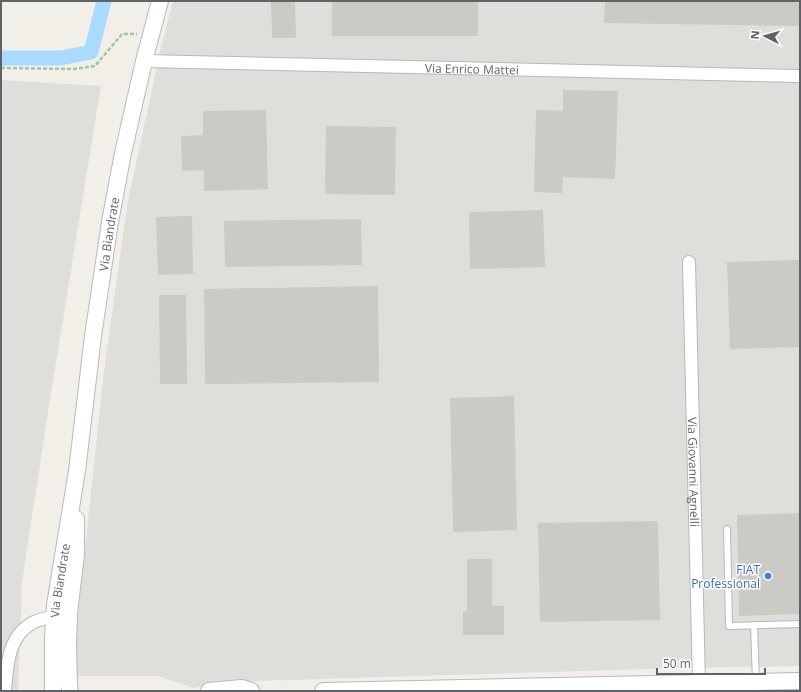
<svg xmlns="http://www.w3.org/2000/svg" width="801" height="692" font-family="'Open Sans',sans-serif">
<style>
.industrial{fill:#e0deda}
.lines{fill:none;stroke-linecap:round;stroke-linejoin:round}
.canal{stroke:#aadaff;stroke-width:15}
.building{fill:#cccac5}
.service-casing{stroke:#b5b8bc;stroke-width:8}
.minor-casing{stroke:#b5b8bc;stroke-width:14}
.secondary-casing{stroke:#b6babf;stroke-width:18}
.path{stroke:#9cc7a9;stroke-width:2.5;stroke-dasharray:4 2;stroke-linecap:butt}
.service{stroke:#fff;stroke-width:6}
.minor{stroke:#fff;stroke-width:12}
.secondary{stroke:#fff;stroke-width:16}
.shop-dot{fill:#3f7fe0;stroke:#fff;stroke-width:1.5}
.labels{text-anchor:middle;dominant-baseline:central;stroke-width:3;stroke-linejoin:round;paint-order:stroke}
.street-label{font-size:12px;fill:#5f6368;stroke:#fff}
.shop-label{font-size:12px;fill:#366cbe;stroke:#fff;text-anchor:end}
</style>
<rect width="100%" height="100%" fill="#f1efe8"/>
<path class="industrial" d="M 173,1 L 800,1 L 800,666 L 680,668 L 223,682 L 194,688 L 158,676 L 76,676 L 77,624 L 104,371 L 128,200 L 161,48 Z
M 1,80 L 101,86 L 51,393 L 22,582 L 18,691 L 1,691 Z"/>
<g class="lines">
<path class="canal" d="M 1,58 L 61,58 L 91,52 L 104,1"/>
</g>
<path class="building" d="M 271,1 L 295,1 L 296,38 L 272,38 Z
M 332,1 L 478,1 L 478,36 L 332,36 Z
M 605,1 L 800,1 L 800,26 L 604,23 Z
M 563,90 L 618,91 L 615,179 L 563,177 L 562,193 L 534,192 L 536,110 L 563,111 Z
M 266,110 L 268,189 L 204,191 L 204,170 L 182,171 L 181,136 L 203,135 L 203,111 Z
M 326,126 L 396,127 L 395,195 L 325,194 Z
M 543,210 L 545,267 L 470,269 L 469,212 Z
M 192,216 L 193,274 L 158,275 L 156,217 Z
M 361,219 L 362,265 L 225,267 L 224,221 Z
M 800,260 L 800,347 L 730,349 L 727,262 Z
M 378,286 L 379,382 L 205,384 L 204,289 Z
M 159,295 L 186,295 L 187,384 L 160,384 Z
M 514,396 L 517,530 L 453,532 L 450,398 Z
M 800,513 L 800,614 L 739,616 L 737,515 Z
M 658,521 L 660,620 L 540,622 L 538,523 Z
M 467,559 L 492,559 L 492,606 L 504,606 L 504,635 L 463,635 L 463,611 L 467,611 Z"/>
<g class="lines">
<defs>
<path id="service" d="M 727,529 L 729,626 L 800,624
M 754,625 L 756,682"/>
<g id="minor">
<path id="s1" d="M 144,61 L 800,76"/>
<path id="s2" d="M 689,262 L 699,683"/>
<path d="M 5,691 C 7,665 8,635 34,622 C 42,618 53,617 62,615"/>
</g>
<g id="secondary">
<path id="s3" d="M 53,691 L 53,640 L 55,605 L 77,471 L 93,336 L 110,222 L 123,153 L 144,61 L 160,1"/>
<path d="M 70,691 L 69,685 L 68,644 L 69,613 L 76,554 L 76,519"/>
<path d="M 209,691 L 242,688 L 251,691"/>
<path d="M 323,691 L 800,681"/>
</g>
</defs>
<use href="#service" class="service-casing"/>
<use href="#minor" class="minor-casing"/>
<use href="#secondary" class="secondary-casing"/>
<path class="path" d="M 1,68 L 73,69 L 95,66 L 122,34 L 137,34"/>
<use href="#service" class="service"/>
<use href="#minor" class="minor"/>
<use href="#secondary" class="secondary"/>
</g>
<circle class="shop-dot" cx="768" cy="576" r="4"/>
<g class="labels">
<g class="street-label">
<text stroke="none"><textPath href="#s1" startOffset="328">Via Enrico Mattei</textPath></text>
<text stroke="none"><textPath href="#s3" startOffset="461">Via Biandrate</textPath></text>
<text stroke="none"><textPath href="#s2" startOffset="210">Via Giovanni Agnelli</textPath></text>
<text stroke="none"><textPath href="#s3" startOffset="111">Via Biandrate</textPath></text>
</g>
<g class="shop-label">
<text x="760" y="569">FIAT<tspan x="760" dy="14">Professional</tspan></text>
</g>
</g>
<rect width="801" height="692" fill="none" stroke="#5f6368" stroke-width="4"/>
<g transform="translate(765 36) rotate(276)" stroke="#ffffff" stroke-width="3" paint-order="stroke">
<path d="M0-3L7 15L0 10L-7 15Z" fill="#5f6368"/>
<text y="-6" font-size="11" font-weight="bold" text-anchor="middle" fill="#5f6368">N</text>
</g>
<path d="M657 668v6h108v-6" fill="none" stroke="#5f6368" stroke-width="2"/>
<text x="663" y="668" font-size="12" fill="#5f6368" stroke="#ffffff" stroke-width="3" paint-order="stroke">50 m</text>
</svg>
